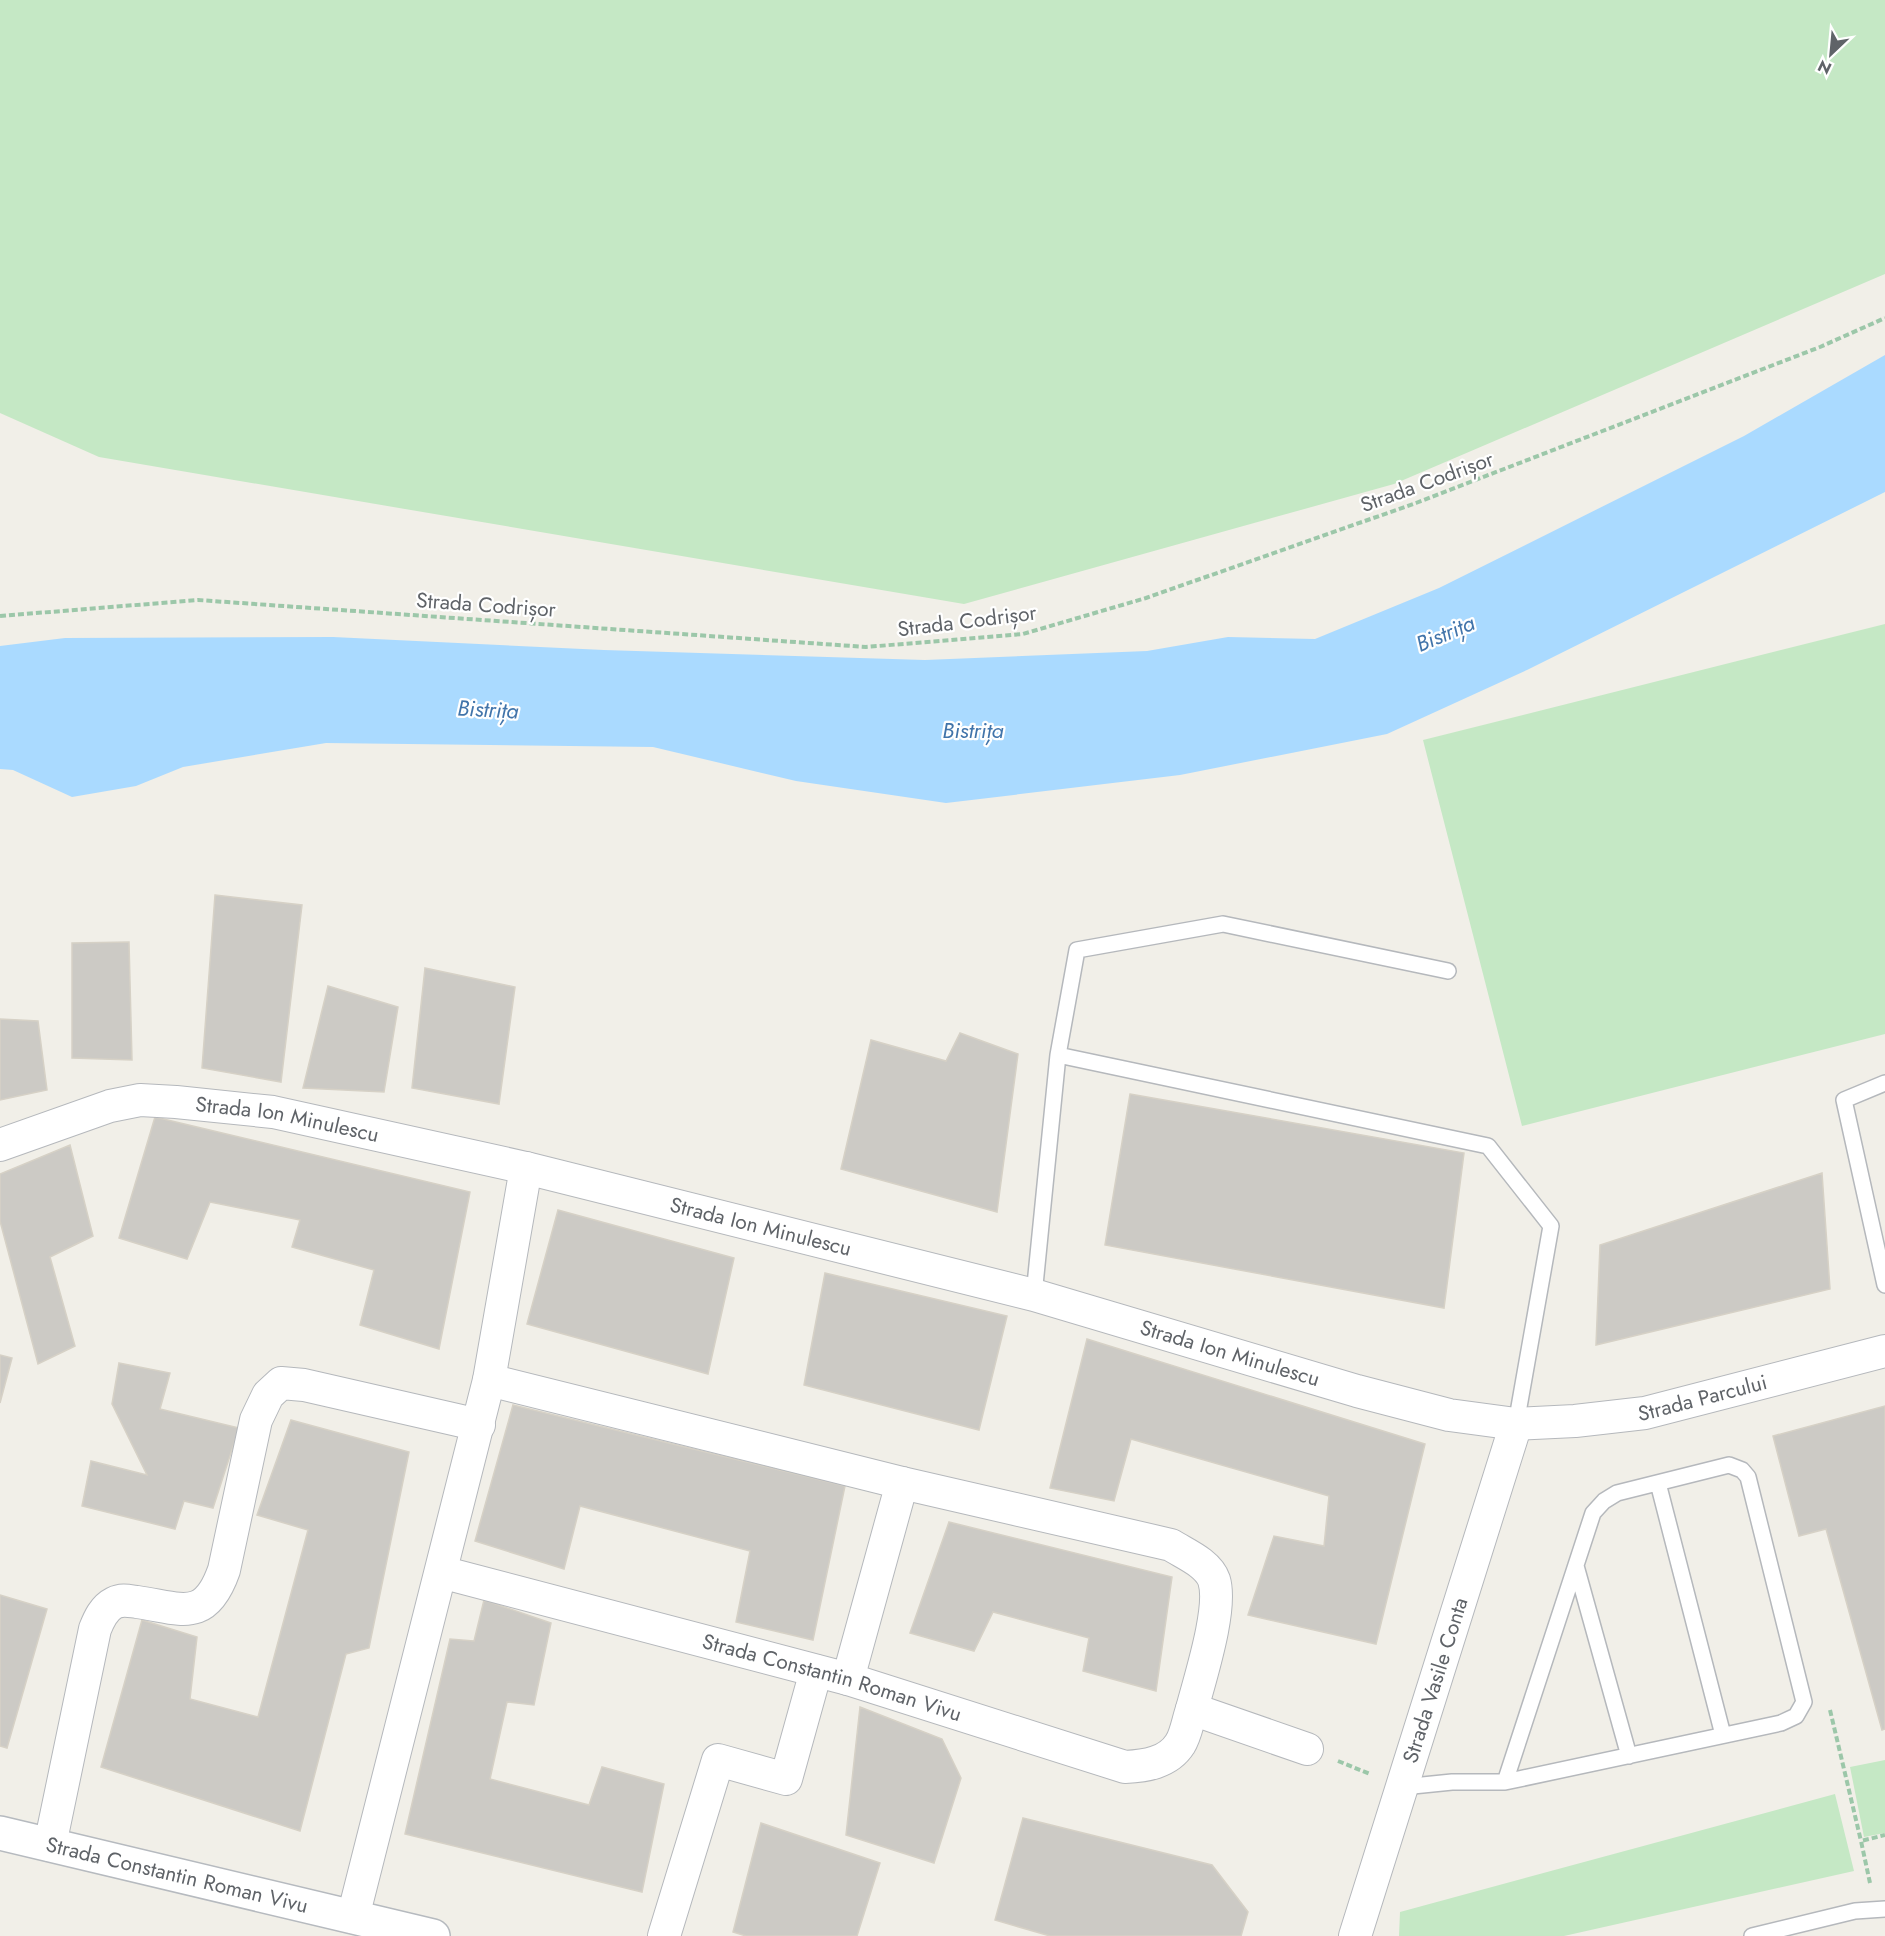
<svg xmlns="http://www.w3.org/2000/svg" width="1885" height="1936" font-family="Jost,sans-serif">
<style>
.green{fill:#c5e8c5}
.water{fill:#aadaff}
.building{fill:#cccac5;stroke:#d6d1c6;stroke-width:1.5}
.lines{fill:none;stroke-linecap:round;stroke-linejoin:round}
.lane-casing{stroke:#b5b8bc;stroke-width:18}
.street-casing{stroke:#b5b8bc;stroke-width:34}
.secondary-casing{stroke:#b6babf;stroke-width:36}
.path{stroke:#9cc7a9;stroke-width:4;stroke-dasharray:6 3;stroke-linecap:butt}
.lane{stroke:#fff;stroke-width:15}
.street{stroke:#fff;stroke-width:32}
.secondary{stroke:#fff;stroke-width:33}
.labels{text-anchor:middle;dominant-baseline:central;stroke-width:4.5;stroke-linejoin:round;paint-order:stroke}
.street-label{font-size:21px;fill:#5f6368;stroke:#fff}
.water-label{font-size:22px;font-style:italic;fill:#4174aa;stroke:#fff}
</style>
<rect width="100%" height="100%" fill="#f1efe8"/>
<path class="green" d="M 0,0 L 1885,0 L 1885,274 L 1394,484 L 964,604 L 99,457 L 0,413 Z
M 1885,624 L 1885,1034 L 1522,1126 L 1423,740 Z
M 1885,1760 L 1885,1833 L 1864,1837 L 1850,1767 Z
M 1835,1794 L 1854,1871 L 1564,1936 L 1399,1936 L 1400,1912 Z"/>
<path class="water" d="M 1885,355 L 1885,492 L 1527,670 L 1387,734 L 1180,775 L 946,803 L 796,781 L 653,747 L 326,743 L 183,767 L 136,786 L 72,797 L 13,770 L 0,769 L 0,646 L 65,638 L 333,637 L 604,650 L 925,660 L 1147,651 L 1228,637 L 1315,639 L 1439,588 L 1744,436 Z"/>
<path class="building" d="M 215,895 L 302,905 L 281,1082 L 202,1068 Z
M 129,942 L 132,1060 L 72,1058 L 72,943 Z
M 425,968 L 515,987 L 499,1104 L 412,1088 Z
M 328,986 L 398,1007 L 384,1092 L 303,1088 Z
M 0,1019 L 38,1021 L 47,1090 L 0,1100 Z
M 960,1033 L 1018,1054 L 997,1212 L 841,1169 L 871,1040 L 946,1061 Z
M 1130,1094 L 1464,1153 L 1444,1308 L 1105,1245 Z
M 155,1117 L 470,1192 L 439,1349 L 360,1325 L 374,1270 L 292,1247 L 300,1220 L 210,1202 L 187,1259 L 119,1238 Z
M 70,1145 L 93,1236 L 50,1257 L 75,1346 L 38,1364 L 0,1221 L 0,1174 Z
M 1822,1173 L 1830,1289 L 1596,1345 L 1600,1245 Z
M 558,1210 L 734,1258 L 708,1374 L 527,1324 Z
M 825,1273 L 1007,1316 L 979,1430 L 804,1385 Z
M 1087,1339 L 1425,1444 L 1376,1644 L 1248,1615 L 1274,1536 L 1324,1546 L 1329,1496 L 1131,1439 L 1114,1501 L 1050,1488 Z
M 0,1355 L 12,1358 L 0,1403 Z
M 119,1363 L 170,1373 L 160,1409 L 239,1428 L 213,1508 L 184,1501 L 175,1529 L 82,1506 L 91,1461 L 147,1475 L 112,1404 Z
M 513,1405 L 845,1486 L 813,1640 L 736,1622 L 750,1551 L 580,1506 L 564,1569 L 475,1541 Z
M 1885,1406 L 1885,1729 L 1882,1730 L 1826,1529 L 1799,1536 L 1773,1436 Z
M 291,1420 L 409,1452 L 369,1648 L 346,1654 L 300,1831 L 101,1767 L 142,1620 L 197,1637 L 190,1699 L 258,1717 L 308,1530 L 257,1515 Z
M 949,1522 L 1172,1577 L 1156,1691 L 1083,1671 L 1089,1638 L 993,1612 L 974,1651 L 910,1633 Z
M 0,1595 L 47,1609 L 7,1748 L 0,1746 Z
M 484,1600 L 551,1623 L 534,1705 L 507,1702 L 490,1779 L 589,1805 L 602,1767 L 664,1784 L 642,1892 L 405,1834 L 450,1639 L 474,1641 Z
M 860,1707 L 942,1739 L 961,1778 L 934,1863 L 846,1835 Z
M 1023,1818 L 1212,1865 L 1248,1912 L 1241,1936 L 1050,1936 L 995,1920 Z
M 761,1823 L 880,1863 L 857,1936 L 746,1936 L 733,1932 Z"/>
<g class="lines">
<defs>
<path id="lane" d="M 1058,1055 L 1077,950 L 1223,924 L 1448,971
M 1885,1083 L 1844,1100 L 1885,1285
M 1034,1295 L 1058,1055 L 1488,1146 L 1551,1226 L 1516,1424
M 1658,1483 L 1723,1735
M 1576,1566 L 1629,1756
M 1403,1787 L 1452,1782 L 1505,1782 L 1781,1723 L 1796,1716 L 1804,1702 L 1748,1477 L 1742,1470 L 1729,1465 L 1617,1493 L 1604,1501 L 1593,1513 L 1505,1782
M 1752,1936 L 1855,1911 L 1885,1909"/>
<g id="street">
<path id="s1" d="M 0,1145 L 110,1106 L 140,1100 L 176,1102 L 273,1112 L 526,1168 L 1034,1295 L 1357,1391 L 1449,1415 L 1516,1424 L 1575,1421 L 1645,1413 L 1885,1351"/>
<path d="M 489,1380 L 902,1483 L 1171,1545 C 1185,1554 1208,1563 1214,1580 C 1223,1608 1200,1678 1192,1709 L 1307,1749"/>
<path id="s2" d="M 441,1572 L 848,1679 L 1125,1767 C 1145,1766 1168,1763 1180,1744 C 1186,1735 1188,1720 1192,1709"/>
<path d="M 848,1679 L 902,1483"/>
<path d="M 50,1845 L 95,1629 C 99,1619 104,1608 114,1603 C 122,1599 129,1601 137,1602 C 181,1608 205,1624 224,1570 L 256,1420 L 268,1395 L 281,1383 L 304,1385 L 479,1425"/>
<path d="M 353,1917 L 489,1380 L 526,1168"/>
<path d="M 664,1936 L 718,1760 L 786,1779 L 816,1671"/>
<path id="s3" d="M 1355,1936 L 1516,1424"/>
</g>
<g id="secondary">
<path id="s4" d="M 0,1833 L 433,1936"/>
</g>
</defs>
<use href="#lane" class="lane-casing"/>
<use href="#street" class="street-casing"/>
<use href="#secondary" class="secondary-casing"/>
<path class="path" d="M 0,616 L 198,600 L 866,647 L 1023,634 L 1146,598 L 1416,503 L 1820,347 L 1885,318
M 1830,1710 L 1861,1841
M 1338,1761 L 1370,1774
M 1870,1883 L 1861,1841 L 1885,1835"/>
<use href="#lane" class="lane"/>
<use href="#street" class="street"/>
<use href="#secondary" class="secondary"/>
</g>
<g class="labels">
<g class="street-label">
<text transform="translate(1427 482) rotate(-20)">Strada Codrișor</text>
<text transform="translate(486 605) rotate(4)">Strada Codrișor</text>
<text transform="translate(967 621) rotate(-7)">Strada Codrișor</text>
<text stroke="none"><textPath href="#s1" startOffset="296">Strada Ion Minulescu</textPath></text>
<text stroke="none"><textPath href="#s1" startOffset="782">Strada Ion Minulescu</textPath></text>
<text stroke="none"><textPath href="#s1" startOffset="1268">Strada Ion Minulescu</textPath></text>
<text stroke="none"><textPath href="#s1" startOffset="1752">Strada Parcului</textPath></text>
<text stroke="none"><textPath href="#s2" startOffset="405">Strada Constantin Roman Vivu</textPath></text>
<text stroke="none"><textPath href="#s3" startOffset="268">Strada Vasile Conta</textPath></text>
<text stroke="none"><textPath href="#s4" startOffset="182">Strada Constantin Roman Vivu</textPath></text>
</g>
<g class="water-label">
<text transform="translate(1445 633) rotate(-23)">Bistrița</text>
<text transform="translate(488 709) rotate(3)">Bistrița</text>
<text x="973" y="730">Bistrița</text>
</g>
</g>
<g transform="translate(1831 54) rotate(206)" stroke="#ffffff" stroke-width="4.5" paint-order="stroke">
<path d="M0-4.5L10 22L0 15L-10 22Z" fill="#5f6368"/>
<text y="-9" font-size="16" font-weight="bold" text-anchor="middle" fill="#5f6368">N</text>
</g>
</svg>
